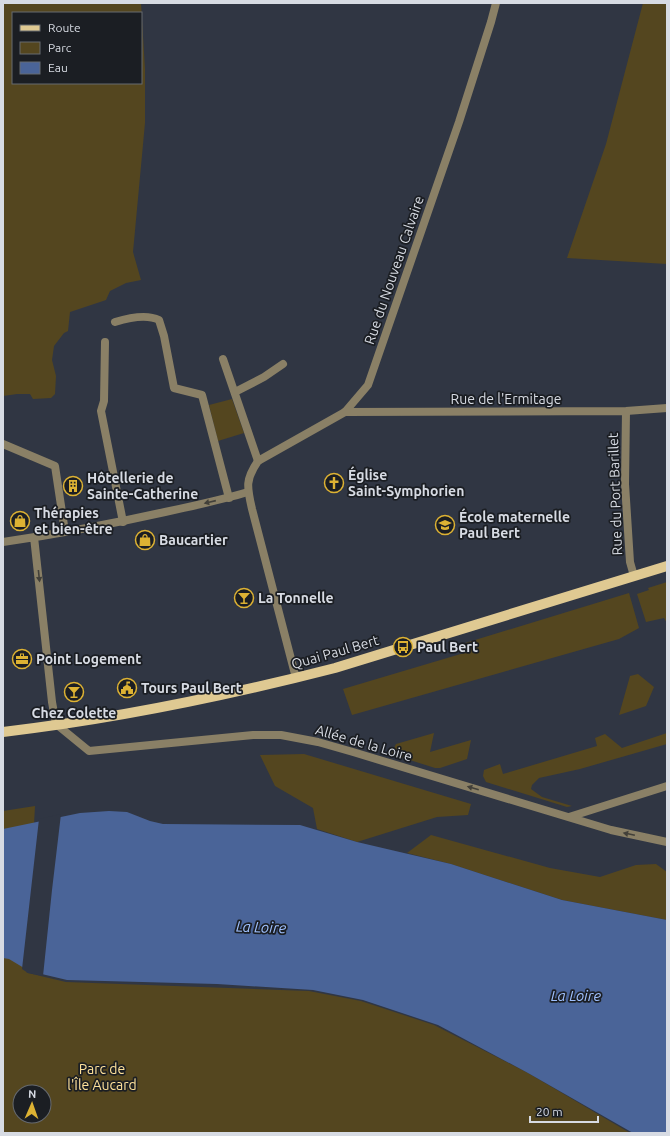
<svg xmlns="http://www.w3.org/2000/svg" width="670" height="1136" font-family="Ubuntu,sans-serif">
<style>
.green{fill:#54461f;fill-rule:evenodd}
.water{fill:#4a6498}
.pier{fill:#303643}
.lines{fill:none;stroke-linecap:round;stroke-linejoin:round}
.pedestrian{stroke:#8a8066;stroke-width:8}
.minor{stroke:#8a8066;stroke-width:8}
.tertiary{stroke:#8a8066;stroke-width:8}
.primary{stroke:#dfc992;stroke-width:10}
.oneway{fill:#42403a}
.labels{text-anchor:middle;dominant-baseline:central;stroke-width:3.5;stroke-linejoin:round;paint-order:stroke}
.street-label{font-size:14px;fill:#d7dbe3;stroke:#1b1e23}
.poi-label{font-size:14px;font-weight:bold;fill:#d7dbe3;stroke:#1b1e23;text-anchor:start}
.park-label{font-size:14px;fill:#fee19a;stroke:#1b1e23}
.water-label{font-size:15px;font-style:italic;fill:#9fc0fd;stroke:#1b1e23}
</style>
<rect width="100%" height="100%" fill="#303643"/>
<path class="green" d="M 3,3 L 141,3 L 145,69 L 145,123 L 133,252 L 141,280 L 126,283 L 110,291 L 106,300 L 70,312 L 68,331 L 64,333 L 54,346 L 52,360 L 56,376 L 55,394 L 51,398 L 33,399 L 30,394 L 17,394 L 3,396 ZM 13,13 L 141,13 L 141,83 L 13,83 Z
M 643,3 L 667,3 L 667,264 L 567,258 L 606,144 Z
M 232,399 L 244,433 L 218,441 L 209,405 Z
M 667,582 L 667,623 L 664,618 L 646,622 L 637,594 L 649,590 L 648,588 Z
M 629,593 L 639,628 L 619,639 L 352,715 L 343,689 L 464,653 L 462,644 Z
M 638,674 L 654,687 L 646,706 L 619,715 L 630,676 Z
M 434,733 L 430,752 L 471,740 L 467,759 L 440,768 L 435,768 L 391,754 L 396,744 Z
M 667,733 L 667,744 L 580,769 L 539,778 L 532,785 L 531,789 L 542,797 L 572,806 L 567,807 L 486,782 L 483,776 L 484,770 L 500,764 L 503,774 L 597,746 L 595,738 L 605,734 L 622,748 Z
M 304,754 L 471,804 L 468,815 L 437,817 L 357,842 L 317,829 L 313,808 L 275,786 L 260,755 Z
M 35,806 L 26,972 L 28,973 L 66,982 L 309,991 L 361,1001 L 434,1025 L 528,1073 L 630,1133 L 3,1133 L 3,811 ZM 20,1092 L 44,1092 L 44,1116 L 20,1116 Z
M 431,835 L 550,868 L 600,877 L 636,865 L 656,864 L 667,872 L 667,920 L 562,900 L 451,864 L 407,853 Z"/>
<path class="water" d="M 109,811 L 127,812 L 150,821 L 163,824 L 300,825 L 357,842 L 451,864 L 562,900 L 667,920 L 667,1133 L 633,1133 L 528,1073 L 438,1025 L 363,1000 L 313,990 L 217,984 L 67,980 L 29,971 L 9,959 L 3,958 L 3,829 L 80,813 Z"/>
<path class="pier" d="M 61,814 L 52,890 L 43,976 L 28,973 L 22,969 L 39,819 Z"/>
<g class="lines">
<path class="pedestrian" d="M 115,322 C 128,318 147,314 159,320 L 164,336 L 174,388 L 202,395 L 229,498
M 105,342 L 104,401 L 101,411 L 123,522
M 223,359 L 258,461
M 235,392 L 264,377 L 283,364
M 3,444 L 55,466 L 65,532"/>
<path class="minor" d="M 626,411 L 625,484 L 630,562 L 634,576
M 345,412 L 626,411 L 667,408
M 34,537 L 52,702 L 56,724 L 89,751 L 253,735 L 281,735 L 318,742 L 353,752 L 611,830 L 667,842
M 3,542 C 58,534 111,524 165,512 C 193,506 221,500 248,492
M 569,817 L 667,786"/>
<path class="tertiary" d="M 296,678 L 252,509 C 247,487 245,480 258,461 L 345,412 L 368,385 L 459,122 L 491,22 L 496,3"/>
<path class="primary" d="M 3,732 C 115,719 226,696 335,668 L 667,566"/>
</g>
<defs><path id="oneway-solid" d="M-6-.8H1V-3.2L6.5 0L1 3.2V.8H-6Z"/></defs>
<g class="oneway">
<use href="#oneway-solid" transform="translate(210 502) rotate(167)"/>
<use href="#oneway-solid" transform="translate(39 576) rotate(84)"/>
<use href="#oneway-solid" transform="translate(473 788) rotate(-164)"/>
<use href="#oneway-solid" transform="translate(629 834) rotate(-168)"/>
</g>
<defs>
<symbol id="church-ring" viewBox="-11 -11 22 22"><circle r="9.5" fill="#1b1e23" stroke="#ddb233" stroke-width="1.5"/><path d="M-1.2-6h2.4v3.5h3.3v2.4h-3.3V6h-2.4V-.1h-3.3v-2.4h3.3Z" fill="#ddb233"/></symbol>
<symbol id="building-ring" viewBox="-11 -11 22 22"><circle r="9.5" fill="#1b1e23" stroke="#ddb233" stroke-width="1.5"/><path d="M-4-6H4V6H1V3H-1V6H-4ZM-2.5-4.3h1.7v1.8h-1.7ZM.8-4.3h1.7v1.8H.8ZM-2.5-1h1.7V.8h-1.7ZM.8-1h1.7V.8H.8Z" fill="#ddb233"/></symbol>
<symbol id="shop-ring" viewBox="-11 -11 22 22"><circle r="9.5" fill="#1b1e23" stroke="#ddb233" stroke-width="1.5"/><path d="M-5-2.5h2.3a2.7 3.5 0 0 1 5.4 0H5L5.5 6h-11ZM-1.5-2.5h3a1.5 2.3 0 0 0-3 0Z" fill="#ddb233"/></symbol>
<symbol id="school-ring" viewBox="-11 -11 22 22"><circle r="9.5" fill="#1b1e23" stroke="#ddb233" stroke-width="1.5"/><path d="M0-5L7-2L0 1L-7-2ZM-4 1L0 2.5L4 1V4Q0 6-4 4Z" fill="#ddb233"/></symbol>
<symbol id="bar-ring" viewBox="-11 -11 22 22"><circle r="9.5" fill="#1b1e23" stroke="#ddb233" stroke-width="1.5"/><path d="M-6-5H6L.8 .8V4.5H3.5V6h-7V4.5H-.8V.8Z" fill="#ddb233"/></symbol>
<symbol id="bus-ring" viewBox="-11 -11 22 22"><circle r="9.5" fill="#1b1e23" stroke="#ddb233" stroke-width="1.5"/><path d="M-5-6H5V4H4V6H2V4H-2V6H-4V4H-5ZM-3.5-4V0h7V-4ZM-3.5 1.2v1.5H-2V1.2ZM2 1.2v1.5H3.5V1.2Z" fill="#ddb233"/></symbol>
<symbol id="office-ring" viewBox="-11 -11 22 22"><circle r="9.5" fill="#1b1e23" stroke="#ddb233" stroke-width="1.5"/><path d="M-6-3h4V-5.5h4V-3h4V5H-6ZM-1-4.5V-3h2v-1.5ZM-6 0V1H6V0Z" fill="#ddb233"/></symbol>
<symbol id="civic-ring" viewBox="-11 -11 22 22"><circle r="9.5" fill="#1b1e23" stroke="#ddb233" stroke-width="1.5"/><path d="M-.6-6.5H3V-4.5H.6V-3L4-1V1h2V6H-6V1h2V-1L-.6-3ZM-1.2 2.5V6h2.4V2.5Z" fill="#ddb233"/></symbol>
</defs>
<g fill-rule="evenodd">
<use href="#church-ring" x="323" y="472" width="22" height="22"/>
<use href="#building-ring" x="62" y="475" width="22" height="22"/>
<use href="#shop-ring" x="9" y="510" width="22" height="22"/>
<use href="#school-ring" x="434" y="514" width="22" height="22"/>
<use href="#shop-ring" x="134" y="529" width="22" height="22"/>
<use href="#bar-ring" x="233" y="587" width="22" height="22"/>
<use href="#bus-ring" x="392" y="636" width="22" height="22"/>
<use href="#office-ring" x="11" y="648" width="22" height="22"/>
<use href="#civic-ring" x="116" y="677" width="22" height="22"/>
<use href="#bar-ring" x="63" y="681" width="22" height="22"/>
</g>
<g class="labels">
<g class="street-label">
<text transform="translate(394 270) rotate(-71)">Rue du Nouveau Calvaire</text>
<text x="506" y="399">Rue de l'Ermitage</text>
<text transform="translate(615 494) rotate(-92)">Rue du Port Barillet</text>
<text transform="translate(335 652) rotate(-16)">Quai Paul Bert</text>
<text transform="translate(364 743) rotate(16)">Allée de la Loire</text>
</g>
<g class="poi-label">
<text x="348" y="475">Église<tspan x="348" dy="16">Saint-Symphorien</tspan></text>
<text x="87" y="478">Hôtellerie de<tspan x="87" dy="16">Sainte-Catherine</tspan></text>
<text x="34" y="513">Thérapies<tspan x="34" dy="16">et bien-être</tspan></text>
<text x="459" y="517">École maternelle<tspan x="459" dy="16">Paul Bert</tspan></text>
<text x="159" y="540">Baucartier</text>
<text x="258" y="598">La Tonnelle</text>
<text x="417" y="647">Paul Bert</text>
<text x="36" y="659">Point Logement</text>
<text x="141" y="688">Tours Paul Bert</text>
<text x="74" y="713" text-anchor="middle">Chez Colette</text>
</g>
<g class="park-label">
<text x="102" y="1069">Parc de<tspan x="102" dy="16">l'Île Aucard</tspan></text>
</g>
<g class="water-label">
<text transform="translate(261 927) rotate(2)">La Loire</text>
<text x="576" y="995">La Loire</text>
</g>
</g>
<rect width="670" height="1136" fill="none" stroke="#d7dbe3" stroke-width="8"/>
<rect x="12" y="12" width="130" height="72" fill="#1b1e23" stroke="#666a70"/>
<rect x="20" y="25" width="20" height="6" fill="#dfc992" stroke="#666a70"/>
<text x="48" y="32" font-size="12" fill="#d7dbe3">Route</text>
<rect x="20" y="42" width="20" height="12" fill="#54461f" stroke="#666a70"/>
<text x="48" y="52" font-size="12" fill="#d7dbe3">Parc</text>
<rect x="20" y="62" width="20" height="12" fill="#4a6498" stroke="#666a70"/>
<text x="48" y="72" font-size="12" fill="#d7dbe3">Eau</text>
<g transform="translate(32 1104) rotate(2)"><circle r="19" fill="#1b1e23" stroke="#666a70"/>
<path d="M0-3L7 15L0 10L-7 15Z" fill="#ddb233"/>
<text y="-6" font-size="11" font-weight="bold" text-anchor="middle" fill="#d7dbe3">N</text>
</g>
<path d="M530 1116v6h68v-6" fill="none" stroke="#d7dbe3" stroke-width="2"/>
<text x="536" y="1116" font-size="12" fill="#d7dbe3" stroke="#1b1e23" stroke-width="3" paint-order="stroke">20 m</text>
</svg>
